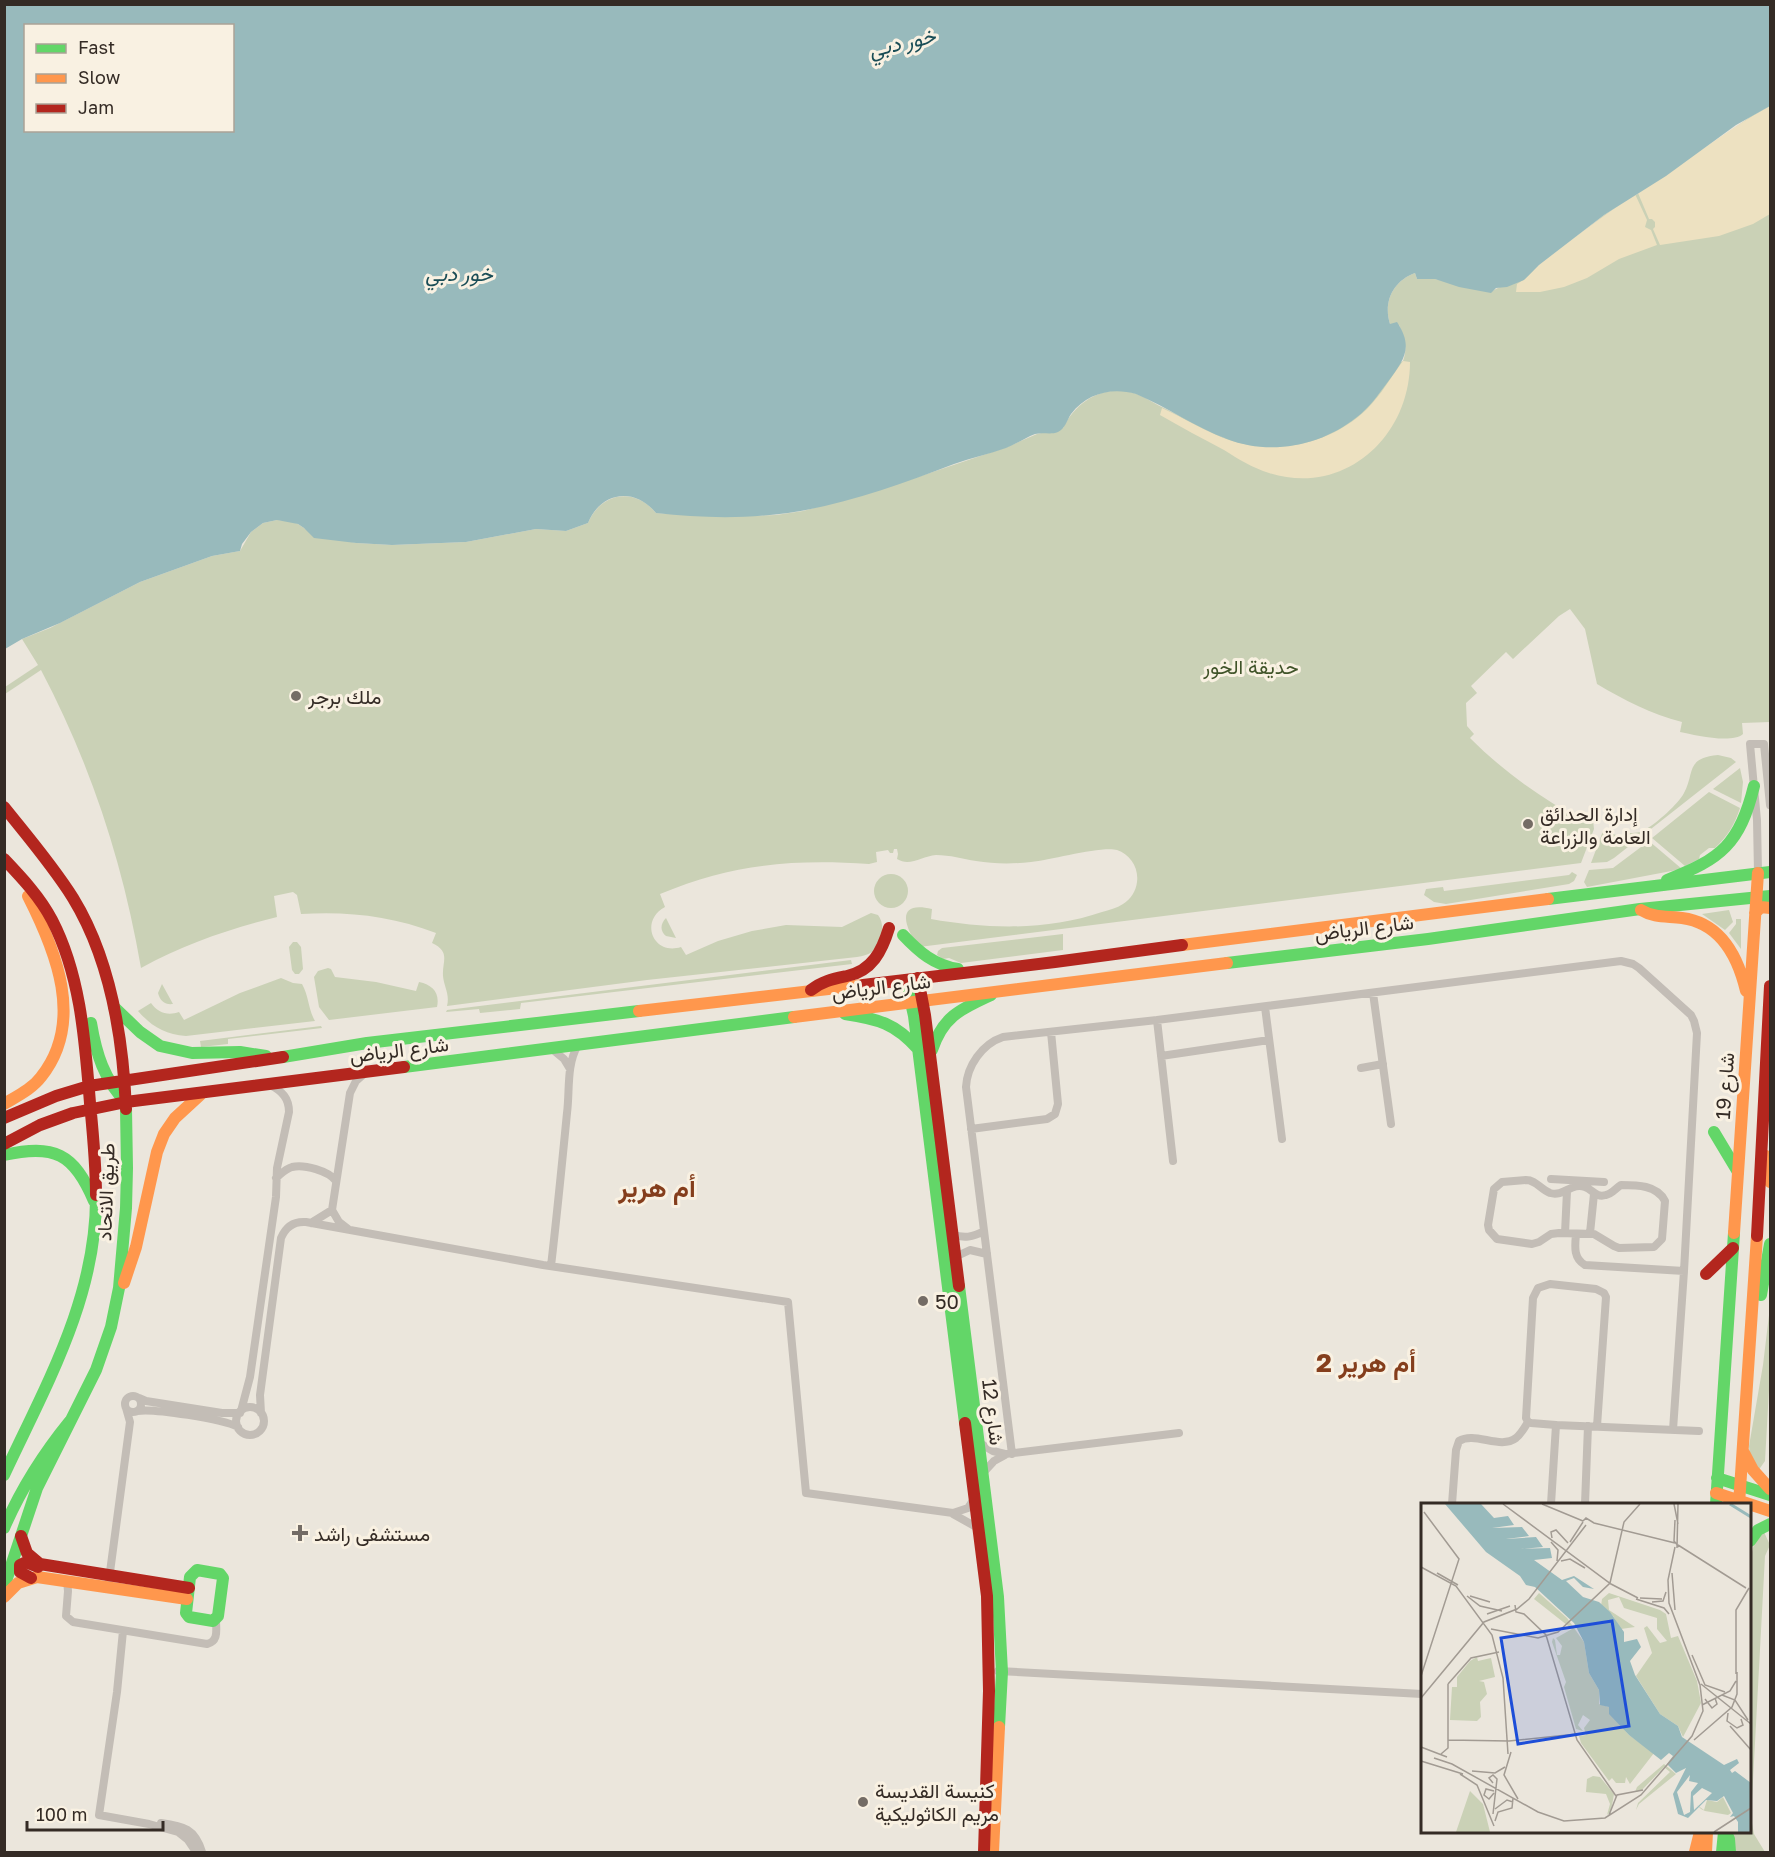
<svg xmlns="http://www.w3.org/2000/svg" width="1775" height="1857" font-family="'Golos Text',Vazirmatn,sans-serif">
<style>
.green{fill:#cad1b6}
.sand{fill:#ede1c1}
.water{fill:#98babc;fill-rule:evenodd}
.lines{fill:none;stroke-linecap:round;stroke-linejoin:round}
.street{stroke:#c3bdb6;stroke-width:8}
.fast{stroke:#63d668;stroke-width:12}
.slow{stroke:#ff974d;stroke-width:12}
.jam{stroke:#b3261e;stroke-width:12}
.poi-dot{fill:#746c65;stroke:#f9f1e2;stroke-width:2}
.labels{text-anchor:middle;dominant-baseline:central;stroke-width:6;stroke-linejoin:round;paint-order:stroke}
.park-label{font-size:20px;fill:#3f5328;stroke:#f9f1e2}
.poi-label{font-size:20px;fill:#342b25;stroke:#f9f1e2;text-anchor:start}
.street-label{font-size:20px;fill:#342b25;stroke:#f9f1e2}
.water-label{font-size:21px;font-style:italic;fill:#1a4d56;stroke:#f9f1e2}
.district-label{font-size:26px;font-weight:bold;fill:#853e1c;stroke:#f9f1e2}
.inset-river{fill:none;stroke:#98babc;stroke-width:3}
.inset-road{fill:none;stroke:#a29b93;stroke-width:1.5}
.view{fill:#1d4ed8;fill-opacity:0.15;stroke:#1d4ed8;stroke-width:3}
.inset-edge{fill:none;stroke:#342b25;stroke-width:3}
</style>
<rect width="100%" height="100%" fill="#ebe6dc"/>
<path class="green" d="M 1770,106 L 1770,722 L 1742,723 L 1743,734 C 1732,744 1694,735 1680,732 L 1682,722 C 1651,714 1624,700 1597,684 L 1585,629 L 1570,609 L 1559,616 L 1513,659 L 1506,652 L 1471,686 L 1477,693 L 1466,703 L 1467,726 L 1474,734 L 1470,738 C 1504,772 1541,798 1583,821 L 1588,815 L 1593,820 L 1594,829 L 1581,863 L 919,947 C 904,927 895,900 932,909 L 931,919 C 987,929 1047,931 1102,912 C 1109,910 1117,908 1123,904 C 1131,899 1136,891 1137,882 C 1139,868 1130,854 1117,850 C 1101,846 1051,860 1031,862 C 1013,864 994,864 976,861 C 963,859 950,855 936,855 C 922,856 910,867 897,859 L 898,854 L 897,849 L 894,849 L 893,853 L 890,853 L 888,850 L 876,852 L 877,862 L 869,864 C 792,859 732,864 660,894 L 665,907 C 639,921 653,956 681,947 L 686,955 L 718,941 L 752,931 L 786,925 L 842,927 L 871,913 L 878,915 C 886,925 882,945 872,952 C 867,955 863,956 857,957 L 647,980 L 447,1006 C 450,994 444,987 443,976 C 442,961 451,952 432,943 L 436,933 C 392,916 348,911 301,914 L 297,895 L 293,892 L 274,896 L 277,917 C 229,929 185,944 141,968 C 123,863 91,765 41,670 L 5,694 L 5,687 L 38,665 L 22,639 L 50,628 L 140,582 L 212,556 L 240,551 L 251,532 L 263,523 L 277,520 L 291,521 L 298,524 L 310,532 L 356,543 L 392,545 L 466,542 L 536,529 L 566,531 L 588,523 C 601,492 635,487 656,513 L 685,515 L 748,516 L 776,515 L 803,511 L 885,488 L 1007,447 L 1037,434 L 1063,428 C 1077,400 1106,383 1137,394 C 1147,398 1156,405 1166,409 C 1185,419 1205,428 1225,438 L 1403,361 C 1408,348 1404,337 1399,325 L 1390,324 C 1383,302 1393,281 1415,273 L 1417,279 L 1435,279 L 1492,291 L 1534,270 L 1604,215 L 1666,176 L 1750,117 Z
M 1718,755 L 1731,758 L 1736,762 L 1614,858 L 1607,862 L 1591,863 L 1603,831 L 1626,838 L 1628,833 C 1634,833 1641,833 1646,829 C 1657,823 1678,804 1684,793 C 1695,773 1685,758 1718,755 Z
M 1740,768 L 1743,782 L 1741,803 L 1713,789 Z
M 1709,792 L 1740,808 C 1735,824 1727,837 1715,848 L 1709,848 L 1700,855 L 1699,859 L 1685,866 L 1652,838 Z
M 1649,841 L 1682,869 L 1587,887 L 1584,882 L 1589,870 L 1613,868 Z
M 1572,872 L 1577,875 L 1574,881 L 1569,884 L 1446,904 L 1434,902 L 1424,895 L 1426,889 L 1443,887 L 1444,891 L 1569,875 Z
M874 891a17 17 0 1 1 34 0a17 17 0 1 1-34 0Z
M 1729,910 L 1733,922 L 1725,930 L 1702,914 Z
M 666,918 L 676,938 L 666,936 C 660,931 660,924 666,918 Z
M 1736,919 L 1741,919 L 1741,949 L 1729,933 L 1736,924 Z
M 1063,934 L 1063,950 L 961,963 L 949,958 L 943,959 L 937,955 L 938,951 L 942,948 Z
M 293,942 L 297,942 L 301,947 L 303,969 L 299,974 L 295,974 L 292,970 L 289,947 Z
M 851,960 L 852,964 L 521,1003 L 520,1009 L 480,1013 L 479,1009 L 446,1012 L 447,1010 Z
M 328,968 L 331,969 L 335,977 L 376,982 L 416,991 L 419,982 C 433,985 440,993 437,1007 L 329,1020 L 319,1007 L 314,977 L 318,971 Z
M 281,978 L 293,983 L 302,984 C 309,996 308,1009 315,1021 L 186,1036 C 165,1034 152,1027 138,1011 L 151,1003 C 158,1013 168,1016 179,1012 L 184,1020 L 240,993 Z
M 162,984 L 173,1004 C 165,1005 160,1001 158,993 Z
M 321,1026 L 322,1028 L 228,1039 L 228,1044 L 201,1047 L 200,1041 Z
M 1770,1280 L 1770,1372 L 1765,1461 L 1758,1471 L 1750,1456 L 1749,1446 L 1763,1365 L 1769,1315 Z
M 1764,1532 L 1770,1545 L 1765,1556 L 1751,1818 L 1754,1834 L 1765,1852 L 1732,1852 L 1732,1832 L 1750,1832 L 1750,1560 L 1754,1544 Z"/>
<path class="sand" d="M 1770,106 L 1770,214 L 1753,224 L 1719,236 L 1660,245 L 1653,229 L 1655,227 L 1655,222 L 1652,219 L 1649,219 L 1638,193 C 1683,165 1724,131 1770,106 Z
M 1635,194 L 1647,220 L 1645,227 L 1651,230 L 1657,245 L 1619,259 L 1587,278 L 1564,287 L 1540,292 L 1516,292 L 1517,284 C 1527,279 1533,270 1541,263 C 1572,239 1603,216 1635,194 Z
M 1403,361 L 1410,362 C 1410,437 1344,497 1269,473 C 1253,468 1238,459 1224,450 C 1203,439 1181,427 1160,415 L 1162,408 C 1184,418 1206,432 1229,440 C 1276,456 1331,444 1367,409 C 1381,395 1391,377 1403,361 Z"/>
<path class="water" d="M 4,5 L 1770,5 L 1770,106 L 1736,125 L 1666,176 L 1604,215 L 1539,265 L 1524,280 L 1507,287 L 1496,288 L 1491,293 L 1459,287 L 1435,279 L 1417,279 L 1415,273 C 1393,281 1383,302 1390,324 L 1397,322 C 1414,348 1404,360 1387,383 C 1378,395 1369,408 1357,417 C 1321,446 1270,456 1227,439 C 1195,427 1167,407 1136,394 C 1112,387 1087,393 1071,414 C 1067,420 1065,429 1058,432 C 1051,435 1043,432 1035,434 C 1025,438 1016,444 1006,448 C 989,454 971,458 954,464 C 901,484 844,505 788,513 C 745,519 699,518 656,513 C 635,487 601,491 588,523 L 566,531 L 536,529 L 466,542 L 392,545 L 356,543 L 314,538 L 304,528 L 298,524 L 277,520 L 263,523 L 251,532 L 242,544 L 240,551 L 212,556 L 140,582 L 60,623 L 22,639 L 5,649 ZM 26,26 L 232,26 L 232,130 L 26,130 Z"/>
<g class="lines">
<path class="street" d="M 1758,873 L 1757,820 L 1750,744 L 1764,744 L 1770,805
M 1373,993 L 1391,1124
M 1265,1007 L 1282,1139
M 1157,1020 L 1173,1161
M 552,1049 L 564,1059 L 570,1069
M 1161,1056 L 1269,1040
M 1361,1068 L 1383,1064
M 971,1129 L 1047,1119 L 1055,1114 L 1058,1104 L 1051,1032
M 276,1178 C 281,1174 285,1169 292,1167 C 304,1164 329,1171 336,1181
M 1551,1179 L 1604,1182
M 1526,1180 C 1536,1180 1540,1189 1550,1193 C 1564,1197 1572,1182 1585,1187 C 1593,1190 1596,1198 1606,1195 C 1612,1194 1616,1188 1621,1185 C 1637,1185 1657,1185 1665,1201 L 1662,1239 L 1654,1247 L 1619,1248 L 1614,1246 L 1594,1234 L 1559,1233 L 1551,1234 L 1539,1242 L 1532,1244 L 1497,1239 L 1489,1230 L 1488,1225 L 1494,1189 L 1502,1182 Z
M 311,1223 L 332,1210
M 348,1229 L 339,1222 L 332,1210 L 350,1093 L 356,1081 L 364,1074
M 1565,1233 L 1567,1191
M 1590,1233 L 1594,1194
M 952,1234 C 964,1239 973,1237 984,1231
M 1576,1234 C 1575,1246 1573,1258 1585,1265 L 1684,1271
M 955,1257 L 970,1250 L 987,1254
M 551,1266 C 557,1215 562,1164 567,1113 C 570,1091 566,1065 578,1045
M125 1404a8 8 0 1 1 16 0a8 8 0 1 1-16 0Z
M 139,1398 L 146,1401 L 222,1413 L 240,1413
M236 1421a14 14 0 1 1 28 0a14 14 0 1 1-28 0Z
M 137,1411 C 153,1408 223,1419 238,1427
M 241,1411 L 250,1377 L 276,1197 L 277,1168 L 289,1112 C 289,1098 282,1091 270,1085
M 261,1413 L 260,1395 L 281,1238 C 286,1226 294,1221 306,1222 L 543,1265 L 788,1302 L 806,1493 L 953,1513 L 968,1508 L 974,1499
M 1556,1425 L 1531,1423 L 1528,1422 L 1526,1418 L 1533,1298 L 1538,1288 L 1550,1284 L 1596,1289 L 1604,1293 L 1606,1297 L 1597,1426
M 978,1442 L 993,1451 L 1005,1454 L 1179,1433
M 1012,1454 L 966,1087 C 967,1066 982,1044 1003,1037 L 1157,1020 L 1621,961 L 1633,964 L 1639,968 L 1691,1015 L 1694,1021 L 1697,1033 L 1684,1271 L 1673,1430
M 982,1474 L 994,1461 L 1005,1455
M 1452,1504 L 1456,1450 L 1459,1441 C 1475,1431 1500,1450 1516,1438 C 1521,1434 1525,1427 1528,1422
M 1551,1504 L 1556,1425 L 1699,1431
M 1585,1504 L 1588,1426
M 953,1514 L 978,1528
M 67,1581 L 68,1591 L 66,1616 L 73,1622 L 207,1644 C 219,1641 216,1630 216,1620
M 108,1587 L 130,1422 L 126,1408
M 123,1631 L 117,1692 L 99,1815 L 149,1824 L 178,1832 L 188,1840 L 196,1852
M 998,1671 L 1422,1694
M 161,1823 C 184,1826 195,1829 202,1852"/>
<path class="fast" d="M 1667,880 C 1721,859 1740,844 1754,786
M 1548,899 L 1770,872
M 903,935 C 919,952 934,965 958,969
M 1227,963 L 1428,939 L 1640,909 L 1770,896
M 906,980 L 914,1016 L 965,1423
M 114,1007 L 140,1032 L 160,1046 L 192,1053 L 240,1052 L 266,1056
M 845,1014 C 878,1019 895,1023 918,1049
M 91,1023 C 96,1053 104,1080 126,1102
M 932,1050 C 943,1016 961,1009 991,995
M 283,1057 L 367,1043 L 639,1011
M 404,1067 L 794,1017
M 1714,1132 L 1738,1172
M 4,1155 C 54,1144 74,1153 94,1201
M 959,1286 L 998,1597 L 1002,1672 L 999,1727
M 1761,1295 L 1770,1244
M 4,1475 C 46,1385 97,1297 96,1195
M 1717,1478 L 1770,1495
M 1716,1504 L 1734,1233
M 4,1528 C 21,1489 43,1454 70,1421
M 1750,1541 L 1758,1530 L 1770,1524
M 197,1570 L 220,1574 L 223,1578 L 218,1616 L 213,1621 L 189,1617 L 186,1613 L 190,1577 Z
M 4,1587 L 37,1488 L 96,1370 L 111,1327 L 119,1288 L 126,1208 L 127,1168 L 126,1109
M 1726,1832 L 1729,1839 L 1730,1852
M 1722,1852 L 1724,1832"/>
<path class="slow" d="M 1641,910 C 1654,918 1667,916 1682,918 C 1721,923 1738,957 1746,991
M 1755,913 L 1761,907 L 1770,908
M 1182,945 L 1548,899
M 639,1011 L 863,985
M 794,1017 L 1227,963
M 4,1104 C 17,1096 32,1089 41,1077 C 85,1022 56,951 28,896
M 1766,1156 L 1770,1182
M 1734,1233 L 1758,873
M 124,1283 L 136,1247 L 157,1152 L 164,1134 L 175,1118 L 200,1095
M 1743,1451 L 1753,1470 L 1770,1489
M 1716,1493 L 1770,1511
M 1739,1504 L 1757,1236
M 4,1597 L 18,1583 L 37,1577 L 187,1599
M 993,1852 L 999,1727
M 1695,1852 L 1700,1832
M 1706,1852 L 1707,1832"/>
<path class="jam" d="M 4,807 C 28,837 53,866 73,898 C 111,960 123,1037 126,1109
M 4,859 C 22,878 40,897 52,920 C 81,976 85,1042 90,1103 C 93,1134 96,1164 96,1195
M 918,978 L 925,1015 L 959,1286
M 863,985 L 1055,962 L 1182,945
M 811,990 C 822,981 833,979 847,976 C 872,971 882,951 889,928
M 4,1118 L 56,1096 L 89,1086 L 283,1057
M 4,1144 L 40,1125 L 73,1113 L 126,1102 L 404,1067
M 1757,1236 L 1770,986
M 1706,1274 L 1733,1248
M 965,1423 L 987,1596 L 989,1691 L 984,1852
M 21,1536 L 27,1553 L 40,1564 L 189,1588
M 31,1578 L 20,1572 L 20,1565 L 26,1562 L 38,1567"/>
</g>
<g class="poi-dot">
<circle cx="296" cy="696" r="6"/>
<circle cx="1528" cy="824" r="6"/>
<circle cx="923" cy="1301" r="6"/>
<path d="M297 1524h6v6h6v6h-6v6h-6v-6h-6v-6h6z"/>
<circle cx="863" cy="1802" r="6"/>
</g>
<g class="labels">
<g class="park-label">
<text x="1251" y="666">حديقة الخور</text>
</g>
<g class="poi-label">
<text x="308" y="696">ملك برجر</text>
<text x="1540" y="813">إدارة الحدائق<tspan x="1540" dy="23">العامة والزراعة</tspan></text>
<text x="935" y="1301">50</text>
<text x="314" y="1533">مستشفى راشد</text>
<text x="875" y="1790">كنيسة القديسة<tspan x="875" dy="23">مريم الكاثوليكية</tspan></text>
</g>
<g class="street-label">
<text transform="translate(1364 927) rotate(-7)">شارع الرياض</text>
<text transform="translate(881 986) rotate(-7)">شارع الرياض</text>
<text transform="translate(399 1049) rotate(-7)">شارع الرياض</text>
<text transform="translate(1724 1086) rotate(-86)">شارع 19</text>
<text transform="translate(105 1192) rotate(-88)">طريق الاتحاد</text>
<text transform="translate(994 1412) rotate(83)">شارع 12</text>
</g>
<g class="water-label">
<text transform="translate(902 42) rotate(-13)">خور دبي</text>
<text x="459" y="273">خور دبي</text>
</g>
<g class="district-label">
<text x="657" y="1187">أم هرير</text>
<text x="1366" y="1362">أم هرير 2</text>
</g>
</g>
<g transform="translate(1421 1503)">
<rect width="330" height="330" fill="#ebe6dc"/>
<path d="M 118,90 L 146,115 L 163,139 L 168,170 L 178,187 L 178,201 L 188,204 L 189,211 L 208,232 L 233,250 L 209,281 L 205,274 L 204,280 L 195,280 L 191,275 L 188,278 L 160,240 L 158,233 L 165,232 L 163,225 L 169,217 L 162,212 L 157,222 L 162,228 L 155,226 L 143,184 L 145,179 L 131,139 L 132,135 L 134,137 L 136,152 L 139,152 L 141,143 L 135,135 L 151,126 L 113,96 ZM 188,90 L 239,107 L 245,111 L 250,135 L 257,133 L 276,178 L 280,200 L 262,234 L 257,223 L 239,211 L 215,173 L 231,150 L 223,125 L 226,123 L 239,140 L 246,138 L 236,126 L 236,115 L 203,105 L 198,94 L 187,97 L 188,107 L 214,124 L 200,126 L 192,113 L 180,103 L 181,96 ZM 56,154 L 57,158 L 70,155 L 74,174 L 58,178 L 63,179 L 66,191 L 59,199 L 60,214 L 56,218 L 29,217 L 31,184 L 36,184 L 36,174 L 49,158 ZM 243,261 L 255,271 L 218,301 L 215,307 L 217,300 L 249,269 L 243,264 L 221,287 L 214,289 L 216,284 ZM 172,273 L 179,274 L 193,291 L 190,308 L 186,312 L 189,301 L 185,291 L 165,289 L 166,276 ZM 49,288 L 62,301 L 69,329 L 35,329 ZM 302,294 L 310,310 L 307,312 L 284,308 L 280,306 L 276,302 L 283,307 L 286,297 L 296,299 Z" fill="#cad1b6"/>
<path d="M 24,1 L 60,1 L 73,15 L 87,13 L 93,22 L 71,25 L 101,24 L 108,33 L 85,36 L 115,34 L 122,44 L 99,46 L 129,45 L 131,55 L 113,57 L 141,77 L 153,73 L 173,86 L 162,84 L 153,75 L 145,78 L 162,94 L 178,99 L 189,109 L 203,129 L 203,139 L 216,136 L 220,144 L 209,158 L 214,172 L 239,211 L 257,223 L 261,234 L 303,262 L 316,256 L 318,260 L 309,267 L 311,270 L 314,268 L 330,280 L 330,329 L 317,329 L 317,319 L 313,313 L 309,314 L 312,310 L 303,293 L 296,298 L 285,297 L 267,315 L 257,311 L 252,291 L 265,265 L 255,270 L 246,261 L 252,253 L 248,250 L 240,257 L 208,232 L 188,211 L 188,204 L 179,202 L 178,187 L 168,170 L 163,139 L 153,120 L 114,84 L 105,82 L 99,73 L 65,49 ZM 269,272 L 268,278 L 277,280 L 270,289 L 269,309 L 263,312 L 256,289 ZM 281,285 L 291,290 L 273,307 L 272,293 Z" fill="#98babc" fill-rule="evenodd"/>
<path class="inset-river" d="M 309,1 L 330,14"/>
<path class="inset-road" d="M 82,1 L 190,81 L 217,95M 121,1 L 162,18M 253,1 L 257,21M 254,17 L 253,38 L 258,44M 162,18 L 165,15 L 173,20 L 254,40M 131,35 L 130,29 L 135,27 L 147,40M 130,39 L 137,47 L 136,58M 149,39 L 162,19M 257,42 L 325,85M 256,45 L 257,1M 140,58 L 149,56 L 164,65M 0,64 L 35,83 L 71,132 L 82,175 L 87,251M 16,70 L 37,82M 251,70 L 254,107M 46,93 L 59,103 L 81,108M 49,93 L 69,99M 219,95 L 241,96M 215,96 L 243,105 L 248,111M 231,99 L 242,98 L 245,89M 94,102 L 95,109 L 103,111 L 125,132 L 156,237 L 195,293M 66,111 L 89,103M 70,126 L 117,135 L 137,129 L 189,80 L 203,19 L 219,1M 271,152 L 284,182 L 304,189M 315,171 L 315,107 L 328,85M 0,173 L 38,56 L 3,9M 27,181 L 50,155 L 78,149M 280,181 L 330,221M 301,192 L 314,197 L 327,217M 0,195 L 63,119 L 96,106 L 108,96 L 165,22M 284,196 L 291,205 L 296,201 L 294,195M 281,202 L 309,188 L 315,178M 307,210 L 306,218 L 316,225 L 322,222 L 320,216M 309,223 L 330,247M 27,237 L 88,238 L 156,231M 273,237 L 311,204 L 316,191 L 316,169M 0,244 L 26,254M 90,249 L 83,272 L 97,296M 20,251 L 27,245 L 27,181M 13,255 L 31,261 L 117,309 L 143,318 L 184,315 L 220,292 L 271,233 L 282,208 L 279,182 L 248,100 L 247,77 L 254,44M 0,258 L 42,271M 51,268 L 74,270 L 84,264M 39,271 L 56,282 L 73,323M 72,280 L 68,275 L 72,272 L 76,276 L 72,311M 73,290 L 68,296 L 63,292 L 65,286 L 73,288M 74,306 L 86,297 L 92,299M 188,312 L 196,292 L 222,287M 74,318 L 77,309 L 91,305 L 92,295M 293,329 L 330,305"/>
<path class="view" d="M 191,118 L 208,223 L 97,241 L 80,135 Z"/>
<rect width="330" height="330" class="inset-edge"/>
</g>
<rect width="1775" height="1857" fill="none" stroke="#342b25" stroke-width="12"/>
<rect x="24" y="24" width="210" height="108" fill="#f9f1e2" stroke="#aaa296" stroke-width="1.5"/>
<rect x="36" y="44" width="30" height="9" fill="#63d668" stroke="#aaa296" stroke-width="1.5"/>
<text x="78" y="54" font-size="18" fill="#342b25">Fast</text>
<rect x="36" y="74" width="30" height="9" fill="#ff974d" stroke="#aaa296" stroke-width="1.5"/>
<text x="78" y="84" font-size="18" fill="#342b25">Slow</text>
<rect x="36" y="104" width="30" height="9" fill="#b3261e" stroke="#aaa296" stroke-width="1.5"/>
<text x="78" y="114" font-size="18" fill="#342b25">Jam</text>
<path d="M27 1821v9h136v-9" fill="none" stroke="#342b25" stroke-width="3"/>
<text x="36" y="1821" font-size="18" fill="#342b25" stroke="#f9f1e2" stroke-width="4.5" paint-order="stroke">100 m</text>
</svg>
